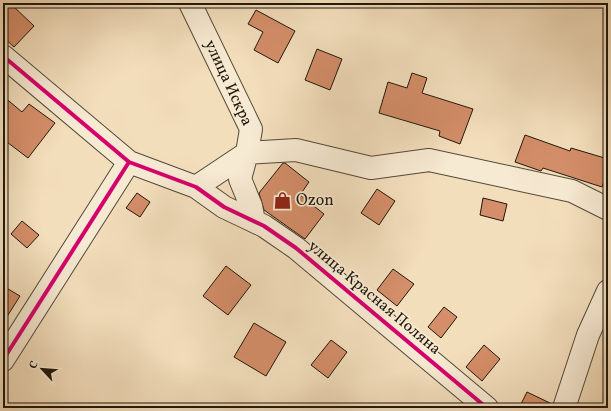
<svg xmlns="http://www.w3.org/2000/svg" width="611" height="411" font-family="Vollkorn,serif">
<style>
.building{fill:#d48e69;stroke:#20170b}
.lines{fill:none;stroke-linecap:round;stroke-linejoin:round}
.minor-casing{stroke:#554937;stroke-width:24}
.minor{stroke:#f7ead3;stroke-width:22}
.cycleway-casing{stroke:#f7ead3;stroke-width:6}
.cycleway{stroke:#d6006c;stroke-width:4}
.labels{text-anchor:middle;dominant-baseline:central;stroke-width:3.5;stroke-linejoin:round;paint-order:stroke}
.street-label{font-size:16px;fill:#20170b;stroke:#f7ead3}
.poi-label{font-size:16px;fill:#20170b;stroke:#f7ead3;text-anchor:start}
</style>
<rect width="100%" height="100%" fill="#f3debc"/>
<filter id="stains"><feTurbulence type="fractalNoise" baseFrequency=".005" numOctaves="4"/><feColorMatrix values="0 0 0 0 .2 0 0 0 0 .09 0 0 0 0 .02 0 0 0 .5 -.17"/></filter>
<radialGradient id="worn" r=".72"><stop offset=".6" stop-color="#630" stop-opacity="0"/><stop offset="1" stop-color="#630" stop-opacity=".3"/></radialGradient>
<path class="building" d="M 11,4 L 34,26 L 14,47 L 3,37 L 3,12 Z
M 256,10 L 295,31 L 278,63 L 254,50 L 263,32 L 248,24 Z
M 317,49 L 342,59 L 330,90 L 305,80 Z
M 412,73 L 427,78 L 422,93 L 473,109 L 460,144 L 439,136 L 440,131 L 379,113 L 388,82 L 407,88 Z
M 3,96 L 22,112 L 29,104 L 55,123 L 28,158 L 3,139 Z
M 525,135 L 570,151 L 571,148 L 608,159 L 608,169 L 602,187 L 543,168 L 541,171 L 515,162 Z
M 283,163 L 285,163 L 309,182 L 300,195 L 324,214 L 305,239 L 264,210 L 259,193 Z
M 377,189 L 395,201 L 379,225 L 361,213 Z
M 137,193 L 150,202 L 140,217 L 126,208 Z
M 483,198 L 507,204 L 503,221 L 480,215 Z
M 22,221 L 39,235 L 27,248 L 11,234 Z
M 226,266 L 251,285 L 228,315 L 203,296 Z
M 393,269 L 414,284 L 397,306 L 377,290 Z
M 3,286 L 20,296 L 3,323 Z
M 444,307 L 457,317 L 441,338 L 428,327 Z
M 254,323 L 286,342 L 266,376 L 234,357 Z
M 331,340 L 347,352 L 328,378 L 311,365 Z
M 484,345 L 500,359 L 482,381 L 466,367 Z
M 527,392 L 552,404 L 552,408 L 519,408 Z"/>
<g class="lines">
<defs>
<path id="minor" d="M 190,3 L 251,129 L 247,153 L 196,187
M 3,56 L 129,162 L 196,187 L 224,207 L 264,226 L 296,248 L 487,408
M 254,221 L 251,206 L 240,179 L 247,153 L 296,150 L 371,168 L 429,160 L 572,191 L 608,209
M 3,360 L 129,162
M 564,408 L 588,335 L 608,291"/>
</defs>
<use href="#minor" class="minor-casing"/>
<use href="#minor" class="minor"/>
<defs>
<path id="cycleway" d="M 3,56 L 129,162 L 196,187 L 224,207 L 264,226 L 296,248 L 487,408
M 3,360 L 129,162"/>
</defs>
<use href="#cycleway" class="cycleway-casing"/>
<use href="#cycleway" class="cycleway"/>
</g>
<defs>
<symbol id="shop-bare" viewBox="-9 -9 18 18"><path d="M-5-2.5h2.3a2.7 3.5 0 0 1 5.4 0H5L5.5 6h-11ZM-1.5-2.5h3a1.5 2.3 0 0 0-3 0Z" fill="#8f2418" stroke="#f7ead3" stroke-width="2.5" paint-order="stroke"/></symbol>
</defs>
<g fill-rule="evenodd">
<use href="#shop-bare" x="270" y="188" width="25" height="25"/>
</g>
<g class="labels">
<g class="street-label">
<text transform="translate(228 83) rotate(65)">улица Искра</text>
<text transform="translate(374 298) rotate(40)">улица Красная Поляна</text>
</g>
<g class="poi-label">
<text x="296" y="201">Ozon</text>
</g>
</g>
<rect width="611" height="411" fill="none" stroke="#f3debc" stroke-width="16"/>
<rect x="4" y="4" width="603" height="403" fill="none" stroke="#20170b" stroke-width="2"/>
<rect x="8" y="8" width="595" height="395" fill="none" stroke="#20170b"/>
<g transform="translate(42 369) rotate(296)" stroke="#f7ead3" stroke-width="3" paint-order="stroke">
<path d="M0-3L7 15L0 10L-7 15Z" fill="#20170b"/>
<text y="-6" font-size="11" font-weight="bold" text-anchor="middle" fill="#20170b">С</text>
</g>
<rect width="100%" height="100%" filter="url(#stains)"/>
<rect width="100%" height="100%" fill="url(#worn)"/>
</svg>
